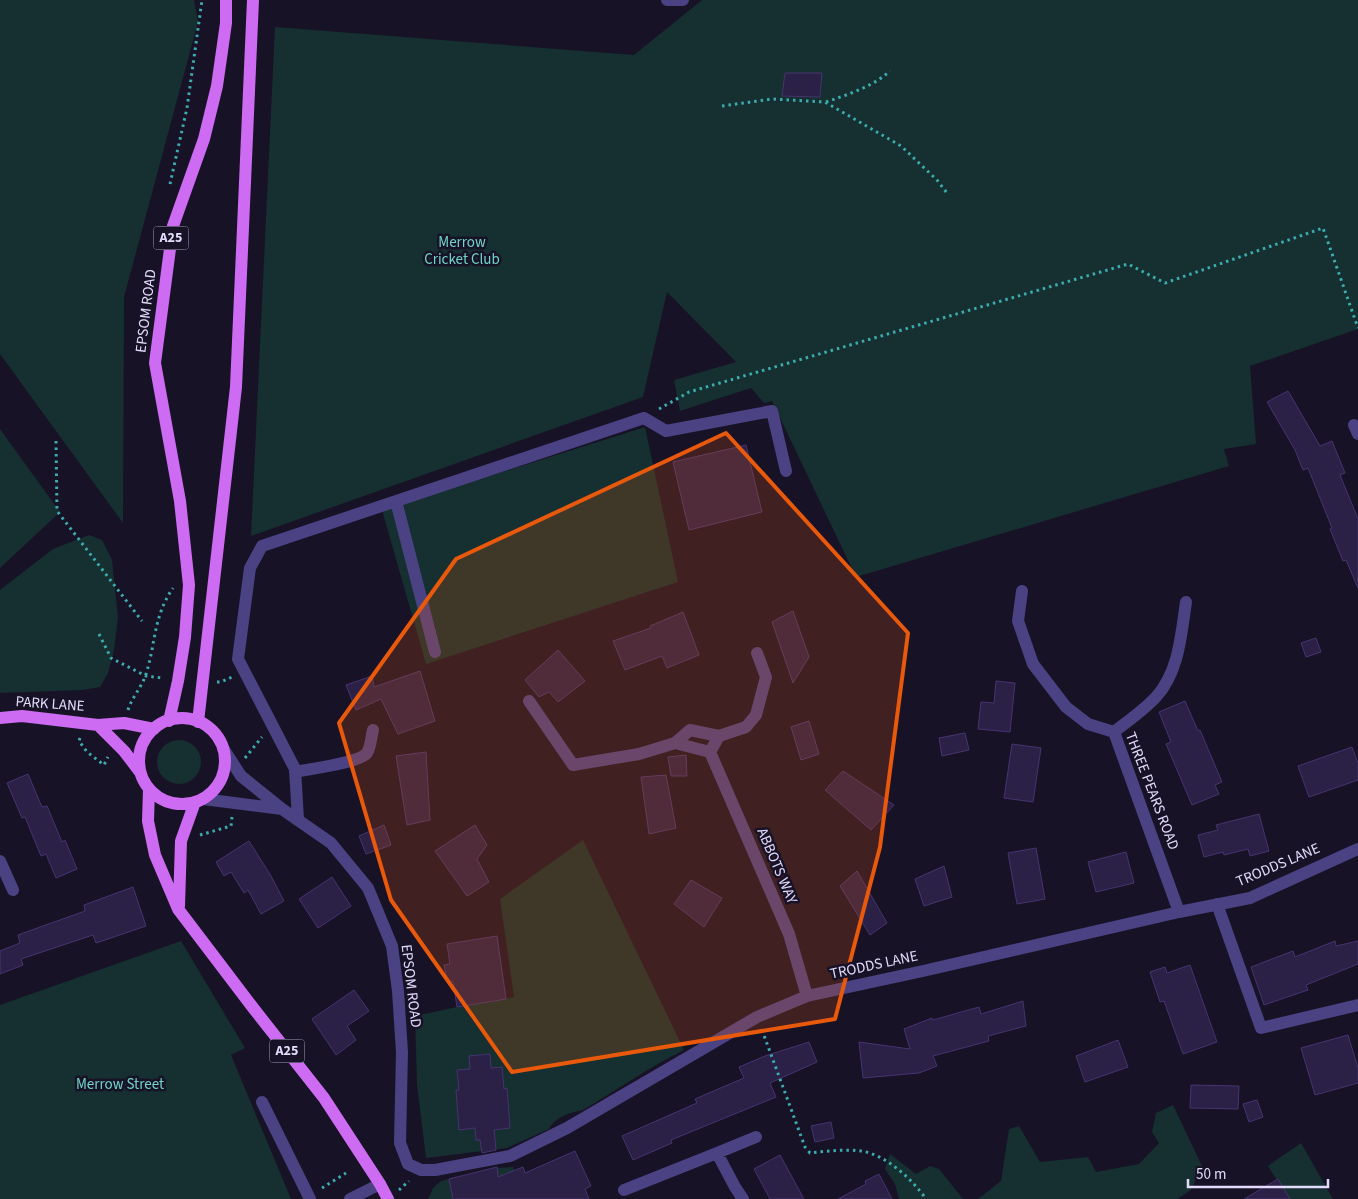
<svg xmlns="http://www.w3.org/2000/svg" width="1358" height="1199" font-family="'Source Sans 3',sans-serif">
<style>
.green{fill:#162f30}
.building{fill:#2b2046;stroke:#463470}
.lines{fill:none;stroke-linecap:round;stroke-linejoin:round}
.path{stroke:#3bacb0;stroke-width:3;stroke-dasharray:2.5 4;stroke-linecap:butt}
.minor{stroke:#4a4282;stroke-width:12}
.major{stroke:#cd6cf2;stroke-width:12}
.marked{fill:#e8590c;fill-opacity:0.2;stroke:#e8590c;stroke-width:4;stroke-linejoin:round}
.labels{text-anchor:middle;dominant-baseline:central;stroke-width:5;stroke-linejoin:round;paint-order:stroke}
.shield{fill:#181227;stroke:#a59fbc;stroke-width:1}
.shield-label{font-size:14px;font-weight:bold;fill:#e2dbfc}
.park-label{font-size:15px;fill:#6dd6c6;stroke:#181227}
.street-label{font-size:15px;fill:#e2dbfc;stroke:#181227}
</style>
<rect width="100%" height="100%" fill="#181227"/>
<path class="green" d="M 0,0 L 194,0 L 198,22 L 124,297 L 123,523 L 0,354 Z
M 702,0 L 1358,0 L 1358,329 L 1250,366 L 1256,444 L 1224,449 L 1229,466 L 856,577 L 772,401 L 764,403 L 751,388 L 680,411 L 674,380 L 736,362 L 667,292 L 643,397 L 251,536 L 275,27 L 634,55 Z
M 645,427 L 678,582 L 426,664 L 382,510 Z
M 0,429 L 60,512 L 0,568 Z
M 89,535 L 102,540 L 112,560 L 118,617 L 114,650 L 108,673 L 100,687 L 82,690 L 0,693 L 0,590 L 53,549 Z
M157 762a22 22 0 1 1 44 0a22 22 0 1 1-44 0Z
M 583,840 L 684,1050 C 649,1067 617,1090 583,1110 C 571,1112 555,1117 549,1129 L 507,1148 L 426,1158 L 417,1084 L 415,1016 L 457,1007 L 514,997 L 500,899 Z
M 181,941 L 245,1048 L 231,1055 L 291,1199 L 0,1199 L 0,1005 Z
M 1173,1105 L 1202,1166 L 1191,1190 L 1177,1199 L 978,1199 L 1001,1181 L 1009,1129 L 1019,1126 L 1040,1162 L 1088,1157 L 1096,1172 L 1139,1164 L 1159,1143 L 1152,1132 L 1156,1113 Z
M 1301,1143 L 1333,1199 L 1289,1199 L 1268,1166 Z
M 890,1154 L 916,1174 L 930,1166 L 939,1169 L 963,1199 L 899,1199 L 895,1184 L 885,1169 Z
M 513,1167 L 524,1199 L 428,1199 L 433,1188 L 441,1181 L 495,1168 Z"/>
<path class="building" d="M 785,73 L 822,73 L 820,97 L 782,96 Z
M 1288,391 L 1320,446 L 1332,441 L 1345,473 L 1340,475 L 1358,519 L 1358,588 L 1346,560 L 1343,561 L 1330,529 L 1332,528 L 1308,468 L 1303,470 L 1295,450 L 1267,402 Z
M 746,445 L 762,512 L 689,530 L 673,462 Z
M 793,611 L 809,657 L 793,683 L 772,622 Z
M 683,612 L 699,655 L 667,668 L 662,656 L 625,670 L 613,641 L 651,628 L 650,626 Z
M 1316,638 L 1321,652 L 1306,657 L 1301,643 Z
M 558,650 L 585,681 L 558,702 L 549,692 L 539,697 L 525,680 Z
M 420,671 L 435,721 L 398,734 L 381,699 L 356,710 L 346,685 L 372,676 L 374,687 Z
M 996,681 L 1015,683 L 1010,732 L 978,729 L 981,702 L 994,703 Z
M 1185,701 L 1198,731 L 1200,730 L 1222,782 L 1215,785 L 1219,794 L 1192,805 L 1166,744 L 1171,742 L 1159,712 Z
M 809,721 L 819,754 L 801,760 L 791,727 Z
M 965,733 L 969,750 L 942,756 L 939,738 Z
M 1012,744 L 1041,748 L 1033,802 L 1004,798 Z
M 1352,747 L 1358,763 L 1358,780 L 1309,797 L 1298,766 Z
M 426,752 L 430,820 L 407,825 L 396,756 Z
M 686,755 L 687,776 L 671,776 L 668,757 Z
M 843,771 L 894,805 L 871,830 L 825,790 Z
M 28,774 L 42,807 L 47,806 L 62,842 L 65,840 L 77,869 L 56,878 L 46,854 L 41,856 L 25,817 L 22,818 L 7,783 Z
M 666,775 L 676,828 L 649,834 L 641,777 Z
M 1259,814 L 1269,851 L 1250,856 L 1248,849 L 1224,855 L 1223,852 L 1204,857 L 1198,835 L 1218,830 L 1216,825 Z
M 384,825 L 391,845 L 366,854 L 359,836 Z
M 475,825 L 487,845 L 477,859 L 489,882 L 467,896 L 435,851 Z
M 249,841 L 271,876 L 284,901 L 261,914 L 248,890 L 244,893 L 231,872 L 224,876 L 216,862 Z
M 1036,848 L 1045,899 L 1017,904 L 1008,853 Z
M 1126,852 L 1134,883 L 1096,892 L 1088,862 Z
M 944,866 L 952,897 L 924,906 L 915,879 Z
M 857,871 L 887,923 L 870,935 L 840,886 Z
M 332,877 L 351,906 L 318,928 L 299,899 Z
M 691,880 L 722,898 L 704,927 L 674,904 Z
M 133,887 L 146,926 L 96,943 L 93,935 L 21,959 L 23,965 L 0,974 L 0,951 L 20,943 L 18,935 L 85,911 L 84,905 Z
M 497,936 L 506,999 L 457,1007 L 453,981 L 447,982 L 444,965 L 450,964 L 447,944 Z
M 1335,941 L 1336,946 L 1358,941 L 1358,964 L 1306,985 L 1308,990 L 1264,1005 L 1251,967 L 1293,951 L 1295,957 Z
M 1190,965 L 1217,1042 L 1183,1054 L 1164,1001 L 1160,1002 L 1150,972 L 1165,967 L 1167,973 Z
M 354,990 L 369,1011 L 347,1026 L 356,1040 L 336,1055 L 312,1019 Z
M 1023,1001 L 1026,1026 L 988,1036 L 989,1041 L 933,1056 L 937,1066 L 919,1073 L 863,1078 L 859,1042 L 910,1049 L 904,1029 L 932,1018 L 933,1020 L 979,1007 L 981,1014 Z
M 1348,1035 L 1358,1068 L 1358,1083 L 1315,1095 L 1301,1048 Z
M 1118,1040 L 1128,1067 L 1085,1082 L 1076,1056 Z
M 809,1042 L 817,1062 L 770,1083 L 776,1097 L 671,1140 L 672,1143 L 633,1160 L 622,1136 L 697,1103 L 695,1099 L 744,1078 L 739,1067 L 765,1056 Z
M 490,1054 L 491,1068 L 502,1067 L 504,1089 L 507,1088 L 510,1128 L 494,1130 L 496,1150 L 482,1153 L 480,1140 L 476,1140 L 475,1128 L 459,1130 L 456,1090 L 459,1090 L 457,1070 L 470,1069 L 469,1056 Z
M 1191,1085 L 1239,1086 L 1238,1109 L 1190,1108 Z
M 1257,1100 L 1263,1117 L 1249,1122 L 1243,1104 Z
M 831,1122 L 834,1138 L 815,1142 L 811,1126 Z
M 575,1151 L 591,1186 L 585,1189 L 589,1199 L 453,1199 L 449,1179 L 497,1167 L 498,1177 L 523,1167 L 525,1173 Z
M 780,1155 L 804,1199 L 770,1199 L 754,1169 Z
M 879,1174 L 892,1199 L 838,1199 L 866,1184 L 865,1181 Z
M 1278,1179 L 1290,1199 L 1244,1199 Z"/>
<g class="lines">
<path class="path" d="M 826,102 C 849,94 872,87 890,71
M 722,106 L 772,99 L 825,102 L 901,146 L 937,180 L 947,193
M 170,184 L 187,108 L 202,0
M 659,409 L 689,392 L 1128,264 L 1165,283 L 1323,228 L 1358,328
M 56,441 L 57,511 L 142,621
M 99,634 L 111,658 L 146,676 L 163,678
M 217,682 L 221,682 L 232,677
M 128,710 C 132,697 142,687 146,674 C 156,643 153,617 173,588
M 80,738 L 79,741 L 87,752 L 104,765 L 108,757
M 245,758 L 262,737
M 200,835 L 231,826 L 232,817
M 762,1030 L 805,1147 L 810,1153 C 827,1151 844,1149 861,1151 C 885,1154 913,1180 926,1199
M 322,1188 L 346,1173
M 399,1190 L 409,1181"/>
<path class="minor" d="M 667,0 L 683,0
M 1354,425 L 1358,434
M 396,501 L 435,652
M 1022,591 L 1018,621 L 1033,664 L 1066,707 L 1088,724 L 1114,732 L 1179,912
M 529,701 L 573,765 L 639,754 L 675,743
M 1114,732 C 1128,721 1144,710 1156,697 C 1179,672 1181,635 1186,602
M 719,736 L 746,727 L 756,715 L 766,677 L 757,653
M 223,748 L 241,776 L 282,809 L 331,843 L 368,888 L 392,946 L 398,991 L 402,1052 L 400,1143 L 408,1164 L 421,1170 L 435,1170 L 510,1156 L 567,1128 L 757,1017 L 807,996 L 923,971 L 1179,912 L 1250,898 L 1358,849
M 710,752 L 719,736 L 690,730 L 675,743 L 710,752 L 789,934 L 807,996
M 295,772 C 309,769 359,763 367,753 C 371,747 371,737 373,730
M 203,799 L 282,809
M 298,819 L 295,769 L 238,659 L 250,568 L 262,546 L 644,418 L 666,431 L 772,411 L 786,471
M 0,861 L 13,890
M 1217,904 L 1261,1028 L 1358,1005
M 262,1102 L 310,1199
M 717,1153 L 756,1137
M 624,1190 L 717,1153 L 735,1187 L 743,1199
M 350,1199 L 380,1184"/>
<path class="major" d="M 0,718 L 22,716 L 98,725 L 124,723 L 154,729
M139 761a43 43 0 1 1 86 0a43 43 0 1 1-86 0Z
M 169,721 L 178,681 L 185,637 L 189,585 L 180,501 L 155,363 L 173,226 L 204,139 L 217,86 L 226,23 L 226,0
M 198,722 L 236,387 L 253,0
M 98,725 L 124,751 L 140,772
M 149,789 L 148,821 L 155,855 L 178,909 L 254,1009 L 324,1098 L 380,1184 L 388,1199
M 179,906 L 181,841 L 195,802"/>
</g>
<path class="marked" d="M 726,433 L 908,633 L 880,847 L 835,1019 L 512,1072 L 391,900 L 339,723 L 456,559 Z"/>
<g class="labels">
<g class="shield">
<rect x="153.5" y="226.5" width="35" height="23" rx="4"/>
<rect x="269.5" y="1039.5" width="35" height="23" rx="4"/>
</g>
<g class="shield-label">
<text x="171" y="238">A25</text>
<text x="287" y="1051">A25</text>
</g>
<g class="park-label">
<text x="462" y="242">Merrow<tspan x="462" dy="17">Cricket Club</tspan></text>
<text x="120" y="1084">Merrow Street</text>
</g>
<g class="street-label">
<text transform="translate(146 311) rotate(-83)">EPSOM ROAD</text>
<text transform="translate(50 704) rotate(4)">PARK LANE</text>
<text transform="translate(1152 791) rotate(69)">THREE PEARS ROAD</text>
<text transform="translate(1278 865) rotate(-23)">TRODDS LANE</text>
<text transform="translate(777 866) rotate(67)">ABBOTS WAY</text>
<text transform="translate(874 965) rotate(-12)">TRODDS LANE</text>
<text transform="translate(411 986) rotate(83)">EPSOM ROAD</text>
</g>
</g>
<path d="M1188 1179v8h140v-8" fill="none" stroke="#e2dbfc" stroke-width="2.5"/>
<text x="1196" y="1179" font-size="15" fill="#e2dbfc" stroke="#181227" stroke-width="4" paint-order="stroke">50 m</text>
</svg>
